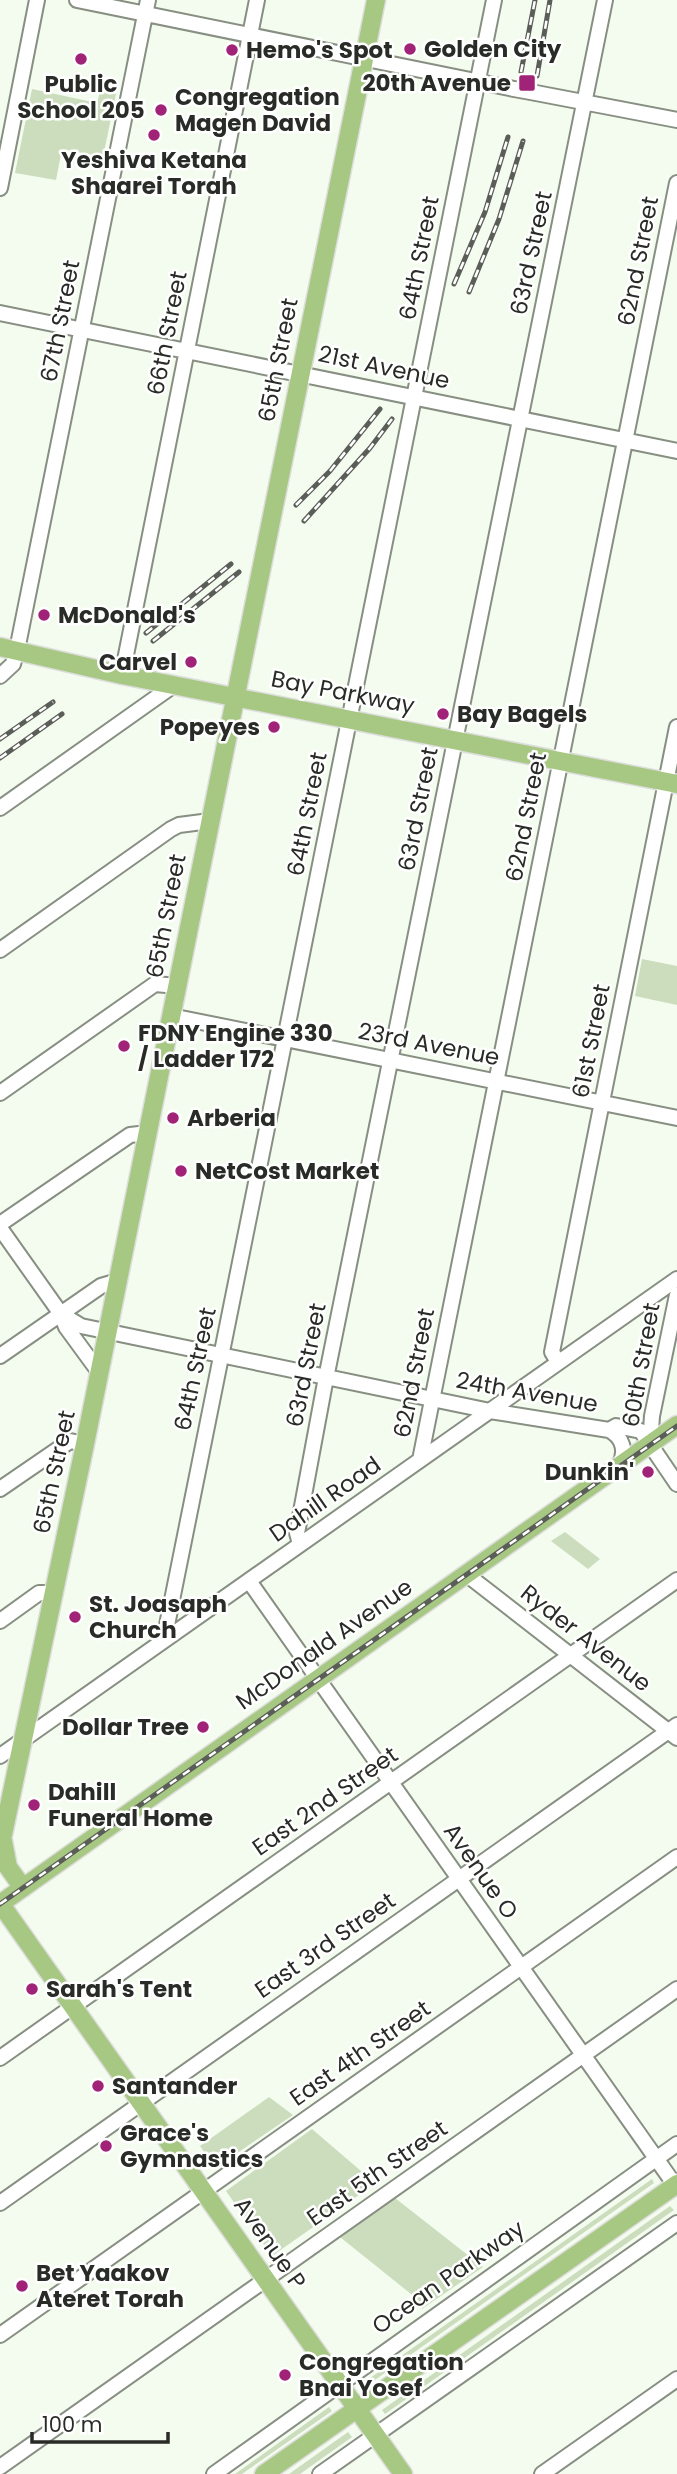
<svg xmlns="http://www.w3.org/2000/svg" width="677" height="2474" font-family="Poppins,sans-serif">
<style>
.green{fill:#cbddbd}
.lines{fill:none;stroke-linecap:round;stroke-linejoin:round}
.minor-casing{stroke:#878e82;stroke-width:18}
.major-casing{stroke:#dddddc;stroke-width:21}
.minor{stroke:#fff;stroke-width:14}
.major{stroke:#a7c882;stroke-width:18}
.rail-casing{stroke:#5b5e58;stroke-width:5}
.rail{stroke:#fff;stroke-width:2.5;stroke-dasharray:8;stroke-linecap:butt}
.minor-bridge-casing{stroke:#878e82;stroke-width:18;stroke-linecap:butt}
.minor-bridge{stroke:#fff;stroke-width:14}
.poi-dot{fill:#a02377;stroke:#fff;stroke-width:2.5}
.labels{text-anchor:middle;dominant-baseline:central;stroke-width:5;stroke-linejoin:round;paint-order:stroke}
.poi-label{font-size:23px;font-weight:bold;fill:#292b27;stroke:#fff;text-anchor:start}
.street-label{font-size:23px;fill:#292b27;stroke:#fff}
</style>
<rect width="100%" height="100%" fill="#f4fcef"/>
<path class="green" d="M 32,89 L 97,103 L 100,91 L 116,94 L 103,157 L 62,149 L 56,180 L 15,173 Z
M 642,959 L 677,966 L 677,1005 L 635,996 Z
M 565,1532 L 600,1559 L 588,1569 L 551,1541 Z
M 269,2097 L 293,2115 L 215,2168 L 200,2146 Z
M 312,2129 L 368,2177 L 373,2185 L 272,2256 L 226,2191 Z
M 652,2179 L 654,2183 L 365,2387 L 363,2383 Z
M 395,2198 L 483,2267 L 422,2309 L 411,2294 L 340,2237 Z
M 670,2206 L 674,2210 L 385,2414 L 382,2410 Z
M 329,2407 L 332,2411 L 242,2474 L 235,2474 Z
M 348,2432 L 352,2437 L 300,2474 L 289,2474 Z"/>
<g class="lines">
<defs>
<path id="minor" d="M 77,0 L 514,89
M 536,93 L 677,120
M 0,188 L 37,0
M 0,313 L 677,451
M 122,675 L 257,0
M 0,676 L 13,664 L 17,650 L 148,0
M 0,808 L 174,685
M 0,950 L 171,829 L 179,825 L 210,821
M 171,1016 L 677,1118
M 0,1093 L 155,984 L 177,986
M 0,1224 L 130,1135 L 148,1133
M 0,1228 L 61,1314 L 66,1327 L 99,1372
M 61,1314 L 81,1326 L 124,1335 L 490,1411 L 609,1430 C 623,1437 627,1452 619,1465
M 0,1356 L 101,1286 L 118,1281
M 558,1362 L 552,1352 L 677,727
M 609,1430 L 616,1426 L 641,1431 L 677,1484
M 650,1444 L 652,1416 L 677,1295
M 420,1460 L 677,183
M 0,1489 L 70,1441 L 85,1444
M 300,1544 L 297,1533 L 324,1388 L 605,0
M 466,1574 L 677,1738
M 249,1581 L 677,2188
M 0,1621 L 39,1593 L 54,1593
M 171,1635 L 167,1625 L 494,0
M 0,1756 L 677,1279
M 0,2058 L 677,1580
M 0,2203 L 677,1725
M 0,2335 L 677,1857
M 0,2467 L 677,1989
M 214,2474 L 677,2144
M 320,2474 L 677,2223
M 542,2474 L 677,2379"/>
<path id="major" d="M 0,647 L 122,675 L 677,784
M 3,1841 L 8,1867 L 23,1888
M 0,1849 L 85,1444 L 376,0
M 0,1903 L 403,2474
M 0,1904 L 677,1425
M 264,2474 L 677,2184"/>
</defs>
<use href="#minor" class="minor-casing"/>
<use href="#major" class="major-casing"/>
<use href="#minor" class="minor"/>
<use href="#major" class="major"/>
<defs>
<path id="rail" d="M 521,72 L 535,0
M 537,76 L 550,0
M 454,284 L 485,212 L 508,137
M 469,292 L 499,219 L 523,141
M 296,505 L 330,471 L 380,409
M 304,521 L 370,448 L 392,419
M 146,633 L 231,564
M 153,641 L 239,572
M 0,739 L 53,702
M 0,758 L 62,714
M 0,1904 L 677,1426"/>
</defs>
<use href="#rail" class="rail-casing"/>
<use href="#rail" class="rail"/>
<defs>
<path id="minor-bridge" d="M 514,89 L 536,93"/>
</defs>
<use href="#minor-bridge" class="minor-bridge-casing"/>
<use href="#minor-bridge" class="minor-bridge"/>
</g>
<g class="poi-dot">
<circle cx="410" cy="49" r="7"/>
<circle cx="232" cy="50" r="7"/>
<circle cx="81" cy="59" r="7"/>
<rect x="518" y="74" width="18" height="18" rx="3.5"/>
<circle cx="161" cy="110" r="7"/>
<circle cx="154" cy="135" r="7"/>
<circle cx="44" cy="615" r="7"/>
<circle cx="191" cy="662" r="7"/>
<circle cx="443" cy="714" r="7"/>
<circle cx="274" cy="727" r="7"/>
<circle cx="124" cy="1046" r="7"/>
<circle cx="173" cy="1118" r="7"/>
<circle cx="181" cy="1171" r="7"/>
<circle cx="648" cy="1472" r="7"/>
<circle cx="75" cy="1617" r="7"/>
<circle cx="203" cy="1727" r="7"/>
<circle cx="34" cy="1805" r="7"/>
<circle cx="32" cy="1989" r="7"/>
<circle cx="98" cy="2086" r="7"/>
<circle cx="106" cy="2146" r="7"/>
<circle cx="22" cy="2286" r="7"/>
<circle cx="285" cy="2375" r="7"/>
</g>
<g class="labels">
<g class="poi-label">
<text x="424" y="49">Golden City</text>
<text x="246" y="50">Hemo's Spot</text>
<text x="511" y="83" text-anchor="end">20th Avenue</text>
<text x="81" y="84" text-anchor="middle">Public<tspan x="81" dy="26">School 205</tspan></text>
<text x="175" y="97">Congregation<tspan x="175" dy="26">Magen David</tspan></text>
<text x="154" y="160" text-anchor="middle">Yeshiva Ketana<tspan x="154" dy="26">Shaarei Torah</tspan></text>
<text x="58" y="615">McDonald's</text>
<text x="177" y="662" text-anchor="end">Carvel</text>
<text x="457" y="714">Bay Bagels</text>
<text x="260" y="727" text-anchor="end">Popeyes</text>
<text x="138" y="1033">FDNY Engine 330<tspan x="138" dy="26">/ Ladder 172</tspan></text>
<text x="187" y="1118">Arberia</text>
<text x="195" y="1171">NetCost Market</text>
<text x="634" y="1472" text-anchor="end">Dunkin'</text>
<text x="89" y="1604">St. Joasaph<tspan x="89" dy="26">Church</tspan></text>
<text x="189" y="1727" text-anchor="end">Dollar Tree</text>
<text x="48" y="1792">Dahill<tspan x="48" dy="26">Funeral Home</tspan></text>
<text x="46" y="1989">Sarah's Tent</text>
<text x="112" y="2086">Santander</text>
<text x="120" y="2133">Grace's<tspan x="120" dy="26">Gymnastics</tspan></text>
<text x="36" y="2273">Bet Yaakov<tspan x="36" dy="26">Ateret Torah</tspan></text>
<text x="299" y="2362">Congregation<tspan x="299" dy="26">Bnai Yosef</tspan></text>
</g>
<g class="street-label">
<text transform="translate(531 253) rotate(-78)">63rd Street</text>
<text transform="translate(419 258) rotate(-79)">64th Street</text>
<text transform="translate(638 261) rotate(-79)">62nd Street</text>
<text transform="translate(60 321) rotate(-79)">67th Street</text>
<text transform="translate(167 333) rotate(-79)">66th Street</text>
<text transform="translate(278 360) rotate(-79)">65th Street</text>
<text transform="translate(384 367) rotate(12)">21st Avenue</text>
<text transform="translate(343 692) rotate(11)">Bay Parkway</text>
<text transform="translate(418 809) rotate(-79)">63rd Street</text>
<text transform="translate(307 814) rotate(-79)">64th Street</text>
<text transform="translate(526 817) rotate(-79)">62nd Street</text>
<text transform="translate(166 916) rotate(-79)">65th Street</text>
<text transform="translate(591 1041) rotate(-79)">61st Street</text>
<text transform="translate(429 1044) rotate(11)">23rd Avenue</text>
<text transform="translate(306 1365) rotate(-79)">63rd Street</text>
<text transform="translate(641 1365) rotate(-80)">60th Street</text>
<text transform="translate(195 1369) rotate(-78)">64th Street</text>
<text transform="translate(414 1373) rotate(-79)">62nd Street</text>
<text transform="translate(527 1392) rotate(10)">24th Avenue</text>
<text transform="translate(54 1472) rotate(-78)">65th Street</text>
<text transform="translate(325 1499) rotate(-35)">Dahill Road</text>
<text transform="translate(586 1638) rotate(38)">Ryder Avenue</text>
<text transform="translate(324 1644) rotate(-35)">McDonald Avenue</text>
<text transform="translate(325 1801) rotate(-35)">East 2nd Street</text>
<text transform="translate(481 1871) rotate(55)">Avenue O</text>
<text transform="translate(325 1945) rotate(-35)">East 3rd Street</text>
<text transform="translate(360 2053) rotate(-35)">East 4th Street</text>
<text transform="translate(377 2173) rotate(-35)">East 5th Street</text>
<text transform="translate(270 2243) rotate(55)">Avenue P</text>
<text transform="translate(448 2277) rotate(-35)">Ocean Parkway</text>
</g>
</g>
<path d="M32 2432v10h136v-10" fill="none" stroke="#292b27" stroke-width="3.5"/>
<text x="42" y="2432" font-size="21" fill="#292b27" stroke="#ffffff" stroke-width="5" paint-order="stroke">100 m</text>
</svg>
